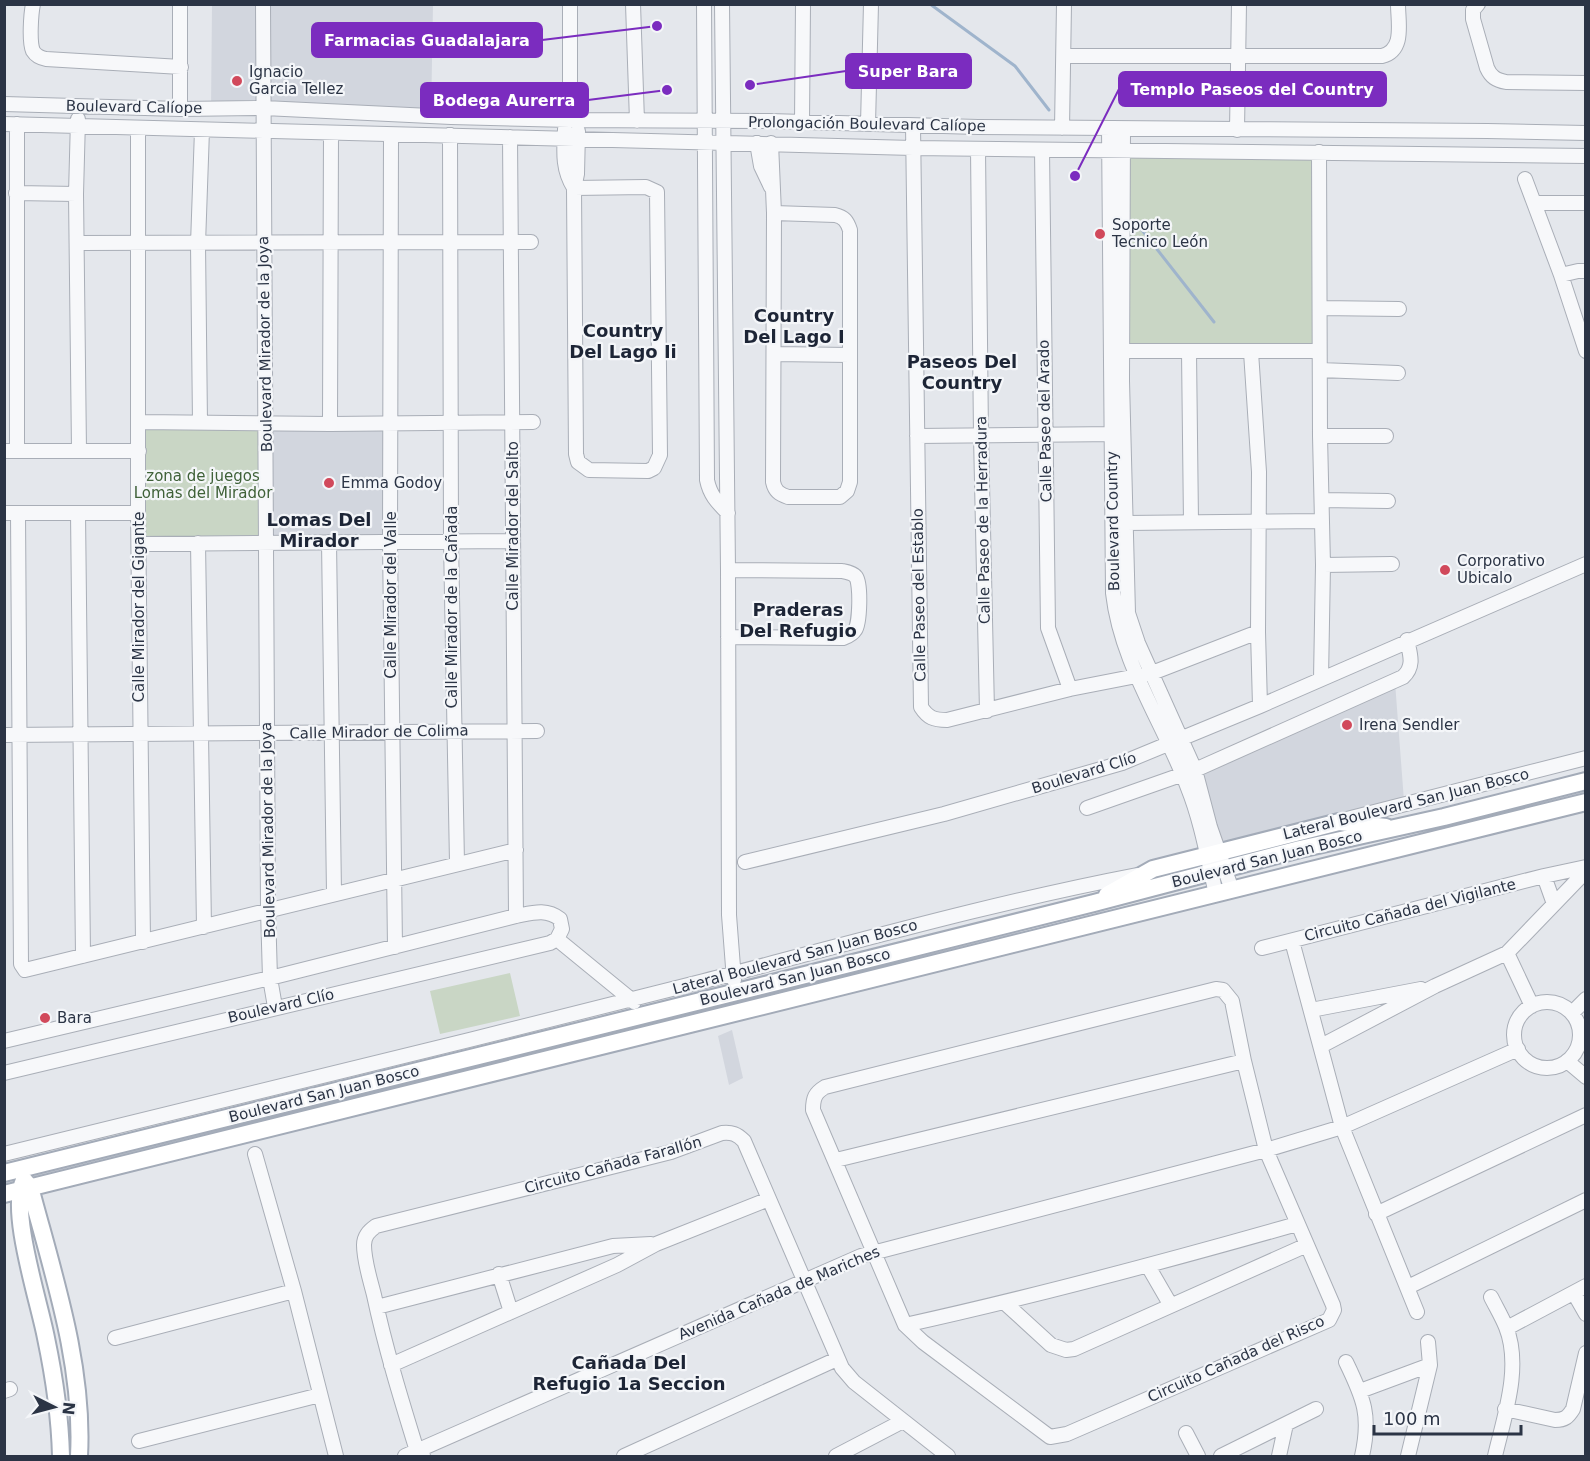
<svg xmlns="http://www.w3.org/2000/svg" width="1590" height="1461" font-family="'DejaVu Sans',sans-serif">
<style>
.built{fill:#d2d6de}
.green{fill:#c9d6c5}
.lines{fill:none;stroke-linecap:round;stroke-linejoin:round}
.stream{stroke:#9fb4cc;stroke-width:3}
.minor-casing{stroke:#a9aeb7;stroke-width:16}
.major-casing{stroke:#a3abb8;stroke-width:20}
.minor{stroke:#f7f8fa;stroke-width:14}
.major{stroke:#fff;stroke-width:16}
.poi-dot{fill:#d1495b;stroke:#f4f6f9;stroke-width:2}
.labels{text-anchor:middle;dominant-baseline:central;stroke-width:4.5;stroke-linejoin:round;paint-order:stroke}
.poi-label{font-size:15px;fill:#2b3445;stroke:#f4f6f9;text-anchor:start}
.street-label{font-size:15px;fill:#2b3445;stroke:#f4f6f9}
.park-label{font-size:15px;fill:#3f6138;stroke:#f4f6f9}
.quarter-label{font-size:18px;font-weight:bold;fill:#1d2536;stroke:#f4f6f9}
.leader{fill:none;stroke:#7b2cbf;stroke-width:2}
.callout-dot{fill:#7b2cbf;stroke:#f4f6f9;stroke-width:2}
.callout{fill:#7b2cbf;stroke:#7b2cbf;stroke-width:2}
.callout-label{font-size:16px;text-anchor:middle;font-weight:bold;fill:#fff}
</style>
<rect width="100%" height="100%" fill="#e4e7ec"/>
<path class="built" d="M 212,5 L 433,5 L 431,116 L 211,110 Z
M 390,423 L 390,543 L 269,544 L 266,424 Z
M 1395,682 L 1404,801 L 1233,845 L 1218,839 L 1195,769 Z
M 732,1030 L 743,1078 L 729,1085 L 718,1036 Z"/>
<path class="green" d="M 1126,155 L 1312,156 L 1314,346 L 1125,347 Z
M 266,424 L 269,544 L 138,545 L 138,425 Z
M 510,973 L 520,1016 L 440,1034 L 430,991 Z"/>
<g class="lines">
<path class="stream" d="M 930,4 L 1015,66 L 1049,110
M 1138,225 L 1214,322"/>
<defs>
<path id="minor" d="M 33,4 C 31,14 29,42 33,51 C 36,56 41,58 46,59 L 181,67
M 180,4 L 180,109
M 263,4 L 268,910 L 270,978 L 275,1007
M 570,4 L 570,120
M 633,4 L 637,121
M 704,4 L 707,480 C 710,495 717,502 728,513
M 722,4 L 728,570 L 729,915 L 734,980
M 1478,4 L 1473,10 L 1473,19 L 1487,68 C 1491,77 1496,80 1506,82 L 1586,83
M 1064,56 L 1382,56 C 1405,50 1398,23 1398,4
M 4,104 L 180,109 L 264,108 L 451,117 L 570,120 L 769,121 L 978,127 L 1487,131 L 1586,133
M 78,119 L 76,194 L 79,450
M 802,122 L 803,4
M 4,124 L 913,148 L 1586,156
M 868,124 L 871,4
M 913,126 L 921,707 C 928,718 934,720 947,720 L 1070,689 L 1152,673 L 1258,632
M 138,128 L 138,513 L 143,942
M 1062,128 L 1064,4
M 565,129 C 564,151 562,169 574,188
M 1109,129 L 1113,593 C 1121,664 1164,723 1188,788 C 1201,820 1208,860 1216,894
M 1123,129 L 1122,381 L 1128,613 L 1138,643 L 1195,770 L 1210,827 L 1232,890
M 1237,130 L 1239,4
M 391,135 L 390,543 L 395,947
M 450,135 L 451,542 L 457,863
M 510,137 L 516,916
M 757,143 L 761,166 L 771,187
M 771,143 L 774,213 L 773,482 C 775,491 779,494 788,497 L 840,497 L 847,491 L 850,482 L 850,230 C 847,221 844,217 835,215 L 774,213
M 978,149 L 981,436 L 987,711
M 1042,150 L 1048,628 L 1070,689
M 1319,152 L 1320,436 L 1323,565 L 1321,679
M 1525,179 L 1561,275 L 1586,351
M 574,188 L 646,187 L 657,192 L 660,455 L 654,468 L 648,471 L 589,470 L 578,462 L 576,454 L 574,188 L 577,174 L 578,131
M 16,193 L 76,194
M 1535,203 L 1586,203
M 77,243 L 531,242
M 1561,275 L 1578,271 L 1586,271
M 1320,308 L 1399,309
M 1122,351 L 1319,351
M 1189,352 L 1191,522
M 1251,352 L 1259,472 L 1258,632 L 1260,706
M 774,354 L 850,355
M 1320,370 L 1398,373
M 140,422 L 330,424 L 533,422
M 200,423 L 198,244 L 202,130
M 330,424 L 331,133
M 917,436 L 1118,434
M 1320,436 L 1386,436
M 4,451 L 139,451
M 17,451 L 17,124
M 1322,500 L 1388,501
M 4,513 L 138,513
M 18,513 L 21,964 L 25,970 L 516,850
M 78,513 L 83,956
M 1126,523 L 1322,521
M 329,542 L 334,893
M 198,543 L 204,927
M 139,544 L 513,541
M 1323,565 L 1392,564
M 728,637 L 843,638 C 848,636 852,635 855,630 C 860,623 861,584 856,577 C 853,573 847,572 842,571 L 728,570
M 4,735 L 537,731
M 1087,808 L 1195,770 L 1403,677 C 1415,666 1410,654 1407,640
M 1343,820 L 1586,758
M 745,862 L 944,814 L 1122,763 L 1260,706 L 1586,564
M 1544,876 L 1554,904
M 557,939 L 634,1002
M 1292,941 L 1342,1127 L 1417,1312
M 1262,948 L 1544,876 L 1586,867
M 1507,953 L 1532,1006
M 1216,989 L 1223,990 L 1232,1001 L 1244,1061 L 1266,1150 L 1333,1305 L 1334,1310 L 1329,1320 L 1067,1434 L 1050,1437 L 923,1342 L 905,1325 L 813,1110 C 813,1098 815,1093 825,1087 Z
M1514 1035a33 33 0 1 1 66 0a33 33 0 1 1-66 0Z
M 1311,1010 L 1421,989
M 1572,1013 L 1586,999
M 4,1041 L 270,978 L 516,916 C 532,913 546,908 560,919 L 562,929 L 557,939
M 1321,1046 L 1435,986 L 1507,953 L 1586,871
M 1567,1061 L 1586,1077
M 4,1073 L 550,943 L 557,939
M 4,1154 C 238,1098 471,1040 704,981 C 848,944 991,903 1137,875
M 255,1154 L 294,1291 L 336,1456
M 836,1160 L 1244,1061
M 1376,1214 L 1586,1115
M 1148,1266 L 1170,1304
M 499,1274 L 511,1312
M 1408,1287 L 1586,1200
M 1574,1293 L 1586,1314
M 1491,1297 C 1496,1307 1502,1317 1506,1327 C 1522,1367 1504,1417 1495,1456
M 1005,1303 L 1051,1345 L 1066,1350 L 1074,1349 L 1307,1245
M 377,1307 L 613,1246 L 651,1244
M 905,1325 C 1037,1296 1167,1261 1297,1224
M 1507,1328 L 1586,1286
M 115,1338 L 294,1291
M 1346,1362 C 1364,1399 1371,1416 1362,1456
M 391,1365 L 617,1265 L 656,1244 L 769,1199
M 4,1391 L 10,1389
M 1360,1391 L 1430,1365
M 1505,1409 L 1555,1420 C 1565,1420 1568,1417 1573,1409 L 1586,1353
M 1186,1433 L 1198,1456
M 139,1441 L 320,1395
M 405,1456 L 861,1256 L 1266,1150 L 1342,1127 L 1518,1049
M 423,1456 L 417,1451 C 401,1399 385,1347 374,1295 C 370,1279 364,1261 364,1245 C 364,1236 369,1231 376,1226 L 671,1152 L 722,1133 C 732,1132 737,1134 744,1141 L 842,1368 L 854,1382 L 948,1456
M 624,1456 L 837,1359
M 836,1456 L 903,1421
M 1221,1456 L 1316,1409
M 1279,1456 L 1286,1424
M 1408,1456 L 1430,1365 L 1428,1342"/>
<path id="major" d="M 1107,895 L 1153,869 L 1339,822 L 1386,827
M 4,1173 L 608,1024 L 1094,903 L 1300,849 L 1444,817 L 1586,781
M 24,1180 L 30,1187 C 53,1274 84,1365 79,1456
M 24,1180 C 9,1211 39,1301 46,1338 C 54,1376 60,1417 61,1456
M 4,1194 L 1586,802"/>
</defs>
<use href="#minor" class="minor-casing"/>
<use href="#major" class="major-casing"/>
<use href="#minor" class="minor"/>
<use href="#major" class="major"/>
</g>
<g class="poi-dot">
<circle cx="237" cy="81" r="6"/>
<circle cx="1100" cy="234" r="6"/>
<circle cx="329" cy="483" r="6"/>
<circle cx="1445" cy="570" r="6"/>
<circle cx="1347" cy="725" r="6"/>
<circle cx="45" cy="1018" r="6"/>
</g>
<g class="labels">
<g class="poi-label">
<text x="249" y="72">Ignacio<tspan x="249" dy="17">Garcia Tellez</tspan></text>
<text x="1112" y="225">Soporte<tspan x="1112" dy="17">Tecnico León</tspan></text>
<text x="341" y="483">Emma Godoy</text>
<text x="1457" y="561">Corporativo<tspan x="1457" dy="17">Ubicalo</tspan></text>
<text x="1359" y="725">Irena Sendler</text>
<text x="57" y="1018">Bara</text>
</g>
<g class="street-label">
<text transform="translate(134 107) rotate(1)">Boulevard Calíope</text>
<text transform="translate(867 124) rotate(1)">Prolongación Boulevard Calíope</text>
<text transform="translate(265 344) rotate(-91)">Boulevard Mirador de la Joya</text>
<text transform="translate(1045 421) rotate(-91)">Calle Paseo del Arado</text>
<text transform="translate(983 520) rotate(-91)">Calle Paseo de la Herradura</text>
<text transform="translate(1113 521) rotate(-91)">Boulevard Country</text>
<text transform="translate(513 526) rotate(-90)">Calle Mirador del Salto</text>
<text transform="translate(391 595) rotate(-90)">Calle Mirador del Valle</text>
<text transform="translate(919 595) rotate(-91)">Calle Paseo del Establo</text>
<text transform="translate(139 607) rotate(-90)">Calle Mirador del Gigante</text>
<text transform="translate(452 607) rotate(-90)">Calle Mirador de la Cañada</text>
<text transform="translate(379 732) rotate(-1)">Calle Mirador de Colima</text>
<text transform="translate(1084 773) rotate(-17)">Boulevard Clío</text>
<text transform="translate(1406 804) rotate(-14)">Lateral Boulevard San Juan Bosco</text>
<text transform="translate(268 830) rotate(-91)">Boulevard Mirador de la Joya</text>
<text transform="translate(1267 859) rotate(-14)">Boulevard San Juan Bosco</text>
<text transform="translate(1410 910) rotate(-14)">Circuito Cañada del Vigilante</text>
<text transform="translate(795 957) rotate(-15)">Lateral Boulevard San Juan Bosco</text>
<text transform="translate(795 977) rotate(-14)">Boulevard San Juan Bosco</text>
<text transform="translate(281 1006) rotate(-13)">Boulevard Clío</text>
<text transform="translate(324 1094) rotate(-14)">Boulevard San Juan Bosco</text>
<text transform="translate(613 1165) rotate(-15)">Circuito Cañada Farallón</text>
<text transform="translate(779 1293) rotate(-23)">Avenida Cañada de Mariches</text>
<text transform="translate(1236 1359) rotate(-24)">Circuito Cañada del Risco</text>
</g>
<g class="park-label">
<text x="203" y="476">zona de juegos<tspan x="203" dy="17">Lomas del Mirador</tspan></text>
</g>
<g class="quarter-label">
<text x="794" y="315">Country<tspan x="794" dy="21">Del Lago I</tspan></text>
<text x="623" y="330">Country<tspan x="623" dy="21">Del Lago Ii</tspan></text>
<text x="962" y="361">Paseos Del<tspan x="962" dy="21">Country</tspan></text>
<text x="319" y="519">Lomas Del<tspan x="319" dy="21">Mirador</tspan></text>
<text x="798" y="609">Praderas<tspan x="798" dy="21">Del Refugio</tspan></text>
<text x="629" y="1362">Cañada Del<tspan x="629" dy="21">Refugio 1a Seccion</tspan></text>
</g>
</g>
<path class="leader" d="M657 26L542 40M750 85L846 71M1075 176L1119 89M667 90L588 100"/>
<g class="callout-dot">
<circle cx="657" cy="26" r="6"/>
<circle cx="750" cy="85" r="6"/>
<circle cx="1075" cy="176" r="6"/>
<circle cx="667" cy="90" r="6"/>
</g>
<g class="callout">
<rect x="312" y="23" width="230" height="34" rx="6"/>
<rect x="846" y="54" width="125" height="34" rx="6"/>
<rect x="1119" y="72" width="267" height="34" rx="6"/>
<rect x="421" y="83" width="167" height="34" rx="6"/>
</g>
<g class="callout-label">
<text x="427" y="46">Farmacias Guadalajara</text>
<text x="908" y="77">Super Bara</text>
<text x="1252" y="95">Templo Paseos del Country</text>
<text x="504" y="106">Bodega Aurerra</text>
</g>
<rect width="1590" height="1461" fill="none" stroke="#2b3445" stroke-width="12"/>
<g transform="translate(54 1407) rotate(96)" stroke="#f4f6f9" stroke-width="4.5" paint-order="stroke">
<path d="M0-4.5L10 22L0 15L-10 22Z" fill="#2b3445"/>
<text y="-9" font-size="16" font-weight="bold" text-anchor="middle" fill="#2b3445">N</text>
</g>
<path d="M1374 1425v9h147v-9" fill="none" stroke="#2b3445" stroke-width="3"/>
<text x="1383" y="1425" font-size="18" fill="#2b3445" stroke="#f4f6f9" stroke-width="4.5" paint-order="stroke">100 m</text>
</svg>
